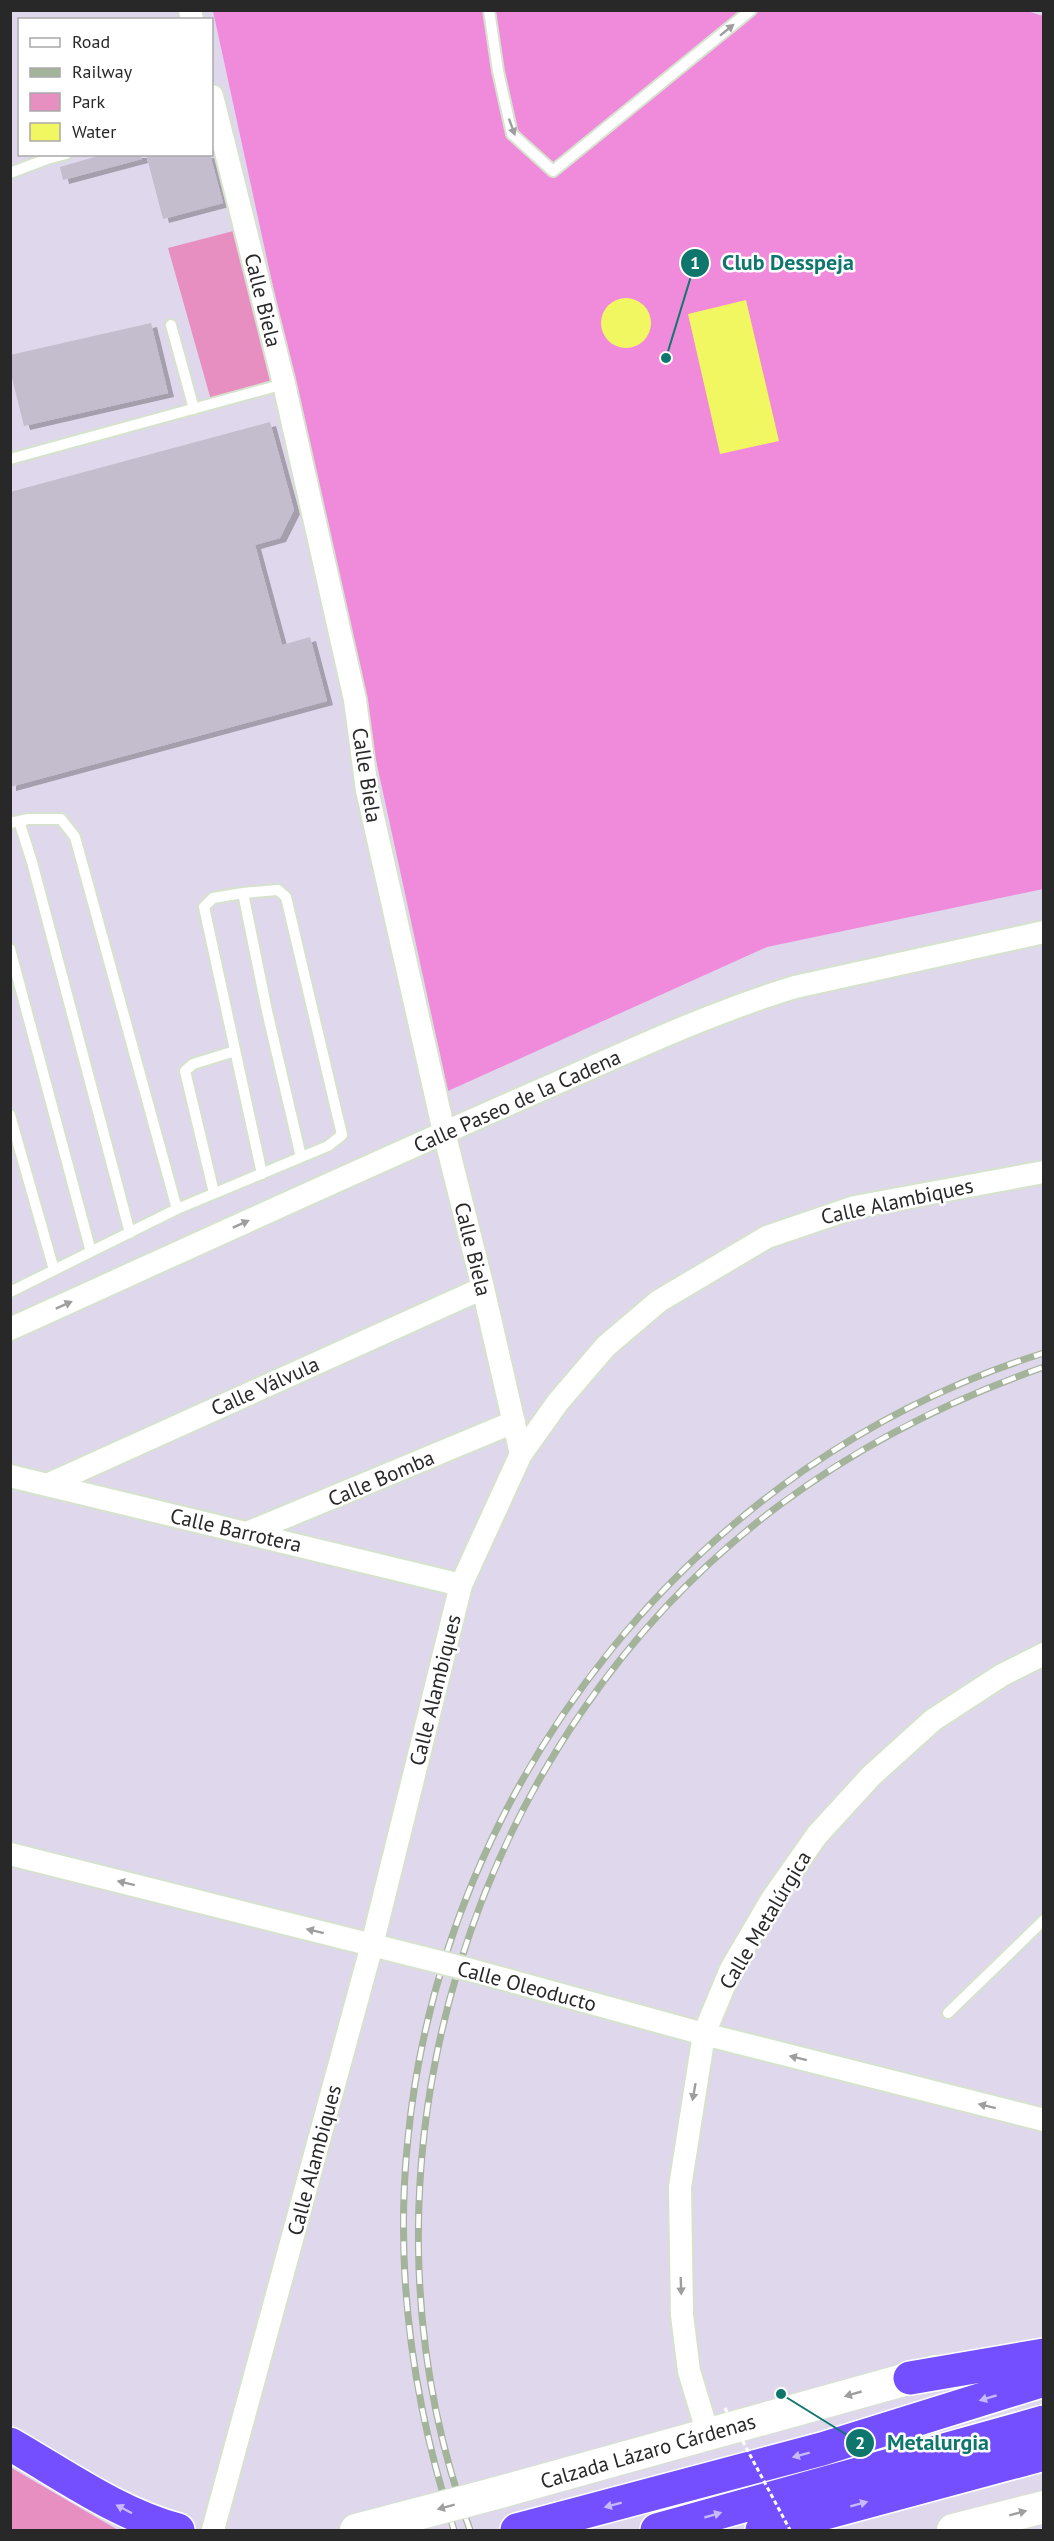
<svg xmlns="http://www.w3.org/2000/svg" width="1054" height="2541" font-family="'PT Sans',sans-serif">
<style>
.green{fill:#e78fc1}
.pitch{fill:#f08adb}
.water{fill:#f1f761}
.building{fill:#c3bdcd;filter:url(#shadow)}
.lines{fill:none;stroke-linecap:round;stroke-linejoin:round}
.lane-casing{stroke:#d6e2cd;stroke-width:14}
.street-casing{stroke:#d6e2cd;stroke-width:26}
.secondary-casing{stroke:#d6e2cd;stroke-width:34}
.highway-casing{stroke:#fff;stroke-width:36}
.lane{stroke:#fff;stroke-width:10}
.street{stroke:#fff;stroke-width:22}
.secondary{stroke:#fff;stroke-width:32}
.highway{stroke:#744fff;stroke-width:33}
.rail-casing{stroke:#a4b49a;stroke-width:7}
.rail{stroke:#fff;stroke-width:4.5;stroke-dasharray:14;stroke-linecap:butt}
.street-bridge-casing{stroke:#d6e2cd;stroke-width:26;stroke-linecap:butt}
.secondary-bridge-casing{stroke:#d6e2cd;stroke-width:34;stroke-linecap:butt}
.path-bridge{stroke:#fff;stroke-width:3;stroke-dasharray:4.5 3;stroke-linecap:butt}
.street-bridge{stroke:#fff;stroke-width:22}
.secondary-bridge{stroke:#fff;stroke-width:32}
.oneway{fill:#9e9e9e}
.oneway2{fill:#c7b9ff}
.labels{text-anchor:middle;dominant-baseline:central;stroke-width:5;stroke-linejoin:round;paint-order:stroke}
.street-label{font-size:21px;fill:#282828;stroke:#fff}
.leader{fill:none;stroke:#0f766e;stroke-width:2}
.callout-dot{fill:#0f766e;stroke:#fff;stroke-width:2}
.mark-label{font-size:18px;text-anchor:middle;font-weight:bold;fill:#fff}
.callout-label{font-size:22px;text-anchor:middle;font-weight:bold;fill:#0f766e;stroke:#fff;stroke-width:5;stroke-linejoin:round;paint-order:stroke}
</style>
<defs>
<filter id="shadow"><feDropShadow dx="6" dy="4" stdDeviation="0" flood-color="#0004"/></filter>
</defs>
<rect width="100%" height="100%" fill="#dfd8ec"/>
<path class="green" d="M 237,230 L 277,380 L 211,400 L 168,248 Z
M 10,2467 L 118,2530 L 11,2530 Z"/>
<path class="pitch" d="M 1024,10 L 1043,16 L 1043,889 L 767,947 L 448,1091 L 213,11 Z"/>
<path class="water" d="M601 323a25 25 0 1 1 50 0a25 25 0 1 1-50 0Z
M 746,300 L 779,441 L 720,454 L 688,314 Z"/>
<path class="building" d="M 105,154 L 141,154 L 142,159 L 63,180 L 60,167 Z
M 146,154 L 210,154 L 223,203 L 163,219 Z
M 151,323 L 168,393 L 24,426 L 10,370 L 10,355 Z
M 270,422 L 294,510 L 280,538 L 255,545 L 282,645 L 310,637 L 327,701 L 10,787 L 10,492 Z"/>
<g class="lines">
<defs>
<path id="lane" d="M 489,10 L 498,71 L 512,134 L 553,171 L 751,10
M 10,173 L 47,159 L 66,154
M 171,325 L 194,409
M 10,459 L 284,384
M 19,821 L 32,862 L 130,1233
M 10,823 L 28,819 L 61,819 L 75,837 L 177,1209 L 328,1146 L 342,1135 L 286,897 L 278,890 L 243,893 L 267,1011 L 301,1157
M 243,893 L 213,898 L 204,907 L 262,1174
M 10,949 L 91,1252
M 10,1115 L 54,1270
M 214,1193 L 185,1071 L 193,1064 L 235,1051
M 10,1292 L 177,1209
M 948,2013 L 1044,1920"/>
<path id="street" d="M 190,10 L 192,20
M 212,96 L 284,384 L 355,700 L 367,790 L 444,1132 L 483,1288 L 521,1454
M 10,1329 C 182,1251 354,1172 527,1096 C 615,1058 703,1015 795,987 L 1044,932
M 10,1476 L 461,1585
M 47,1485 L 483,1288
M 247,1533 L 514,1422
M 10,1854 L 424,1958
M 471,1970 L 704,2034 L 1044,2120
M 708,2434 L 689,2371 L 682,2315 L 680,2187 L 704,2034 L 731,1969 L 772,1899 L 817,1835 L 871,1776 L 933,1720 L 1002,1675 L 1044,1654
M 213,2530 L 372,1945 L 461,1585 L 521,1454 L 558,1402 L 606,1346 L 659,1301 L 767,1237 L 855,1207 L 1044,1172"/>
<path id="secondary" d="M 493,2494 L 936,2371
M 356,2530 L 398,2519
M 953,2530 L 1044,2507"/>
<path id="highway" d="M 910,2378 L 1044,2355
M 10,2444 C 64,2475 118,2514 178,2530
M 517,2530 L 822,2449 L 1044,2380
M 657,2530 L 1044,2422
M 762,2530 L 1044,2454"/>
</defs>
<use href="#lane" class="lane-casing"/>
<use href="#street" class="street-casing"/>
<use href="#secondary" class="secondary-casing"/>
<use href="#highway" class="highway-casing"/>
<use href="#lane" class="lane"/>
<use href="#street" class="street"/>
<use href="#secondary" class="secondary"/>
<use href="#highway" class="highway"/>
<defs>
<path id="rail" d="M 454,2530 C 413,2403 394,2272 408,2138 C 443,1781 699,1459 1044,1353
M 470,2530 C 336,2166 471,1734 781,1504 C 862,1444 949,1400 1044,1367"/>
</defs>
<use href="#rail" class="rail-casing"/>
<use href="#rail" class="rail"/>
<defs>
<path id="street-bridge" d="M 424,1958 L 471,1970"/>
<path id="secondary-bridge" d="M 398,2519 L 493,2494"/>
</defs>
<use href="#street-bridge" class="street-bridge-casing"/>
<use href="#secondary-bridge" class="secondary-bridge-casing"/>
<path class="path-bridge" d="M 725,2408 L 790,2530"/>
<use href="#street-bridge" class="street-bridge"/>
<use href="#secondary-bridge" class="secondary-bridge"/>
</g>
<defs><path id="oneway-solid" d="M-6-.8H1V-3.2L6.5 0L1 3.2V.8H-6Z" transform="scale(1.5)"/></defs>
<g class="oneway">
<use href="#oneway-solid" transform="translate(727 30) rotate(-39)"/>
<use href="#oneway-solid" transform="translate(512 127) rotate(70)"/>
<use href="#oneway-solid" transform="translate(241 1224) rotate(-24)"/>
<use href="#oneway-solid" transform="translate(64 1305) rotate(-24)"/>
<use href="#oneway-solid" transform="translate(126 1883) rotate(-166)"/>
<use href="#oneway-solid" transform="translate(315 1931) rotate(-166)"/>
<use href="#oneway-solid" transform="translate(798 2058) rotate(-166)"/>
<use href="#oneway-solid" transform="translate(694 2092) rotate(100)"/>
<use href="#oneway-solid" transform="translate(987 2106) rotate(-166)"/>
<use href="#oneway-solid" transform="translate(681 2286) rotate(88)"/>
<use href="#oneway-solid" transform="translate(853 2394) rotate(164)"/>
<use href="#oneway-solid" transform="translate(446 2507) rotate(165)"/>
<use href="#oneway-solid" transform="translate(1018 2513) rotate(-15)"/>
</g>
<g class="oneway2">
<use href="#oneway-solid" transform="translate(988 2398) rotate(163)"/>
<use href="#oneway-solid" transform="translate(801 2455) rotate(165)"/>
<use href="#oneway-solid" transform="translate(859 2504) rotate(-15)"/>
<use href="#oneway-solid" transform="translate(613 2505) rotate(165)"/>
<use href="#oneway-solid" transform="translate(124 2509) rotate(-152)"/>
<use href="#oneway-solid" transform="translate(713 2515) rotate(-16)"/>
</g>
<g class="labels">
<g class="street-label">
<text transform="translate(263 300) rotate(76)">Calle Biela</text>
<text transform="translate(367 775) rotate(81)">Calle Biela</text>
<text transform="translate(517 1101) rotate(-24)">Calle Paseo de la Cadena</text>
<text transform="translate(897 1201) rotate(-12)">Calle Alambiques</text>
<text transform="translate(473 1249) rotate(76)">Calle Biela</text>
<text transform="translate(265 1386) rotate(-24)">Calle Válvula</text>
<text transform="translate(381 1478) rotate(-23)">Calle Bomba</text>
<text transform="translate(236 1530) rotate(13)">Calle Barrotera</text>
<text transform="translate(435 1690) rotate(-76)">Calle Alambiques</text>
<text transform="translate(765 1920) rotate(-59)">Calle Metalúrgica</text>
<text transform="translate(527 1986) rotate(15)">Calle Oleoducto</text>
<text transform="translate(314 2160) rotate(-75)">Calle Alambiques</text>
<text transform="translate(648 2451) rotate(-16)">Calzada Lázaro Cárdenas</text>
</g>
</g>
<path class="leader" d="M666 358L695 263M781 2394L860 2443"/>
<g class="callout-dot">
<circle cx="666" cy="358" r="6"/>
<circle cx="781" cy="2394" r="6"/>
<circle cx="695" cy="263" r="15"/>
<circle cx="860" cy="2443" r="15"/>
</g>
<g class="mark-label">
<text x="695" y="269">1</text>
<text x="860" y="2449">2</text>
</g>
<g class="callout-label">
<text x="788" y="270">Club Desspeja</text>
<text x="938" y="2450">Metalurgia</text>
</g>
<rect width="1054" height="2541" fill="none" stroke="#282828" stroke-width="24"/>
<rect x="18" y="18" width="195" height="138" fill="#ffffff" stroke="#a9a9a9" stroke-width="1.5"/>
<rect x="30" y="38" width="30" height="9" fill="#ffffff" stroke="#a9a9a9" stroke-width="1.5"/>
<text x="72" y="48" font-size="18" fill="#282828">Road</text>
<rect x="30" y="68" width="30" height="9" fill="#a4b49a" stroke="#a9a9a9" stroke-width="1.5"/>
<text x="72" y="78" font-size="18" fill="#282828">Railway</text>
<rect x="30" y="93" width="30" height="18" fill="#e78fc1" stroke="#a9a9a9" stroke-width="1.5"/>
<text x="72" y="108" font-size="18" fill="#282828">Park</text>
<rect x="30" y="123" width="30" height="18" fill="#f1f761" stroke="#a9a9a9" stroke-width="1.5"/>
<text x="72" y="138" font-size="18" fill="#282828">Water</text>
</svg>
